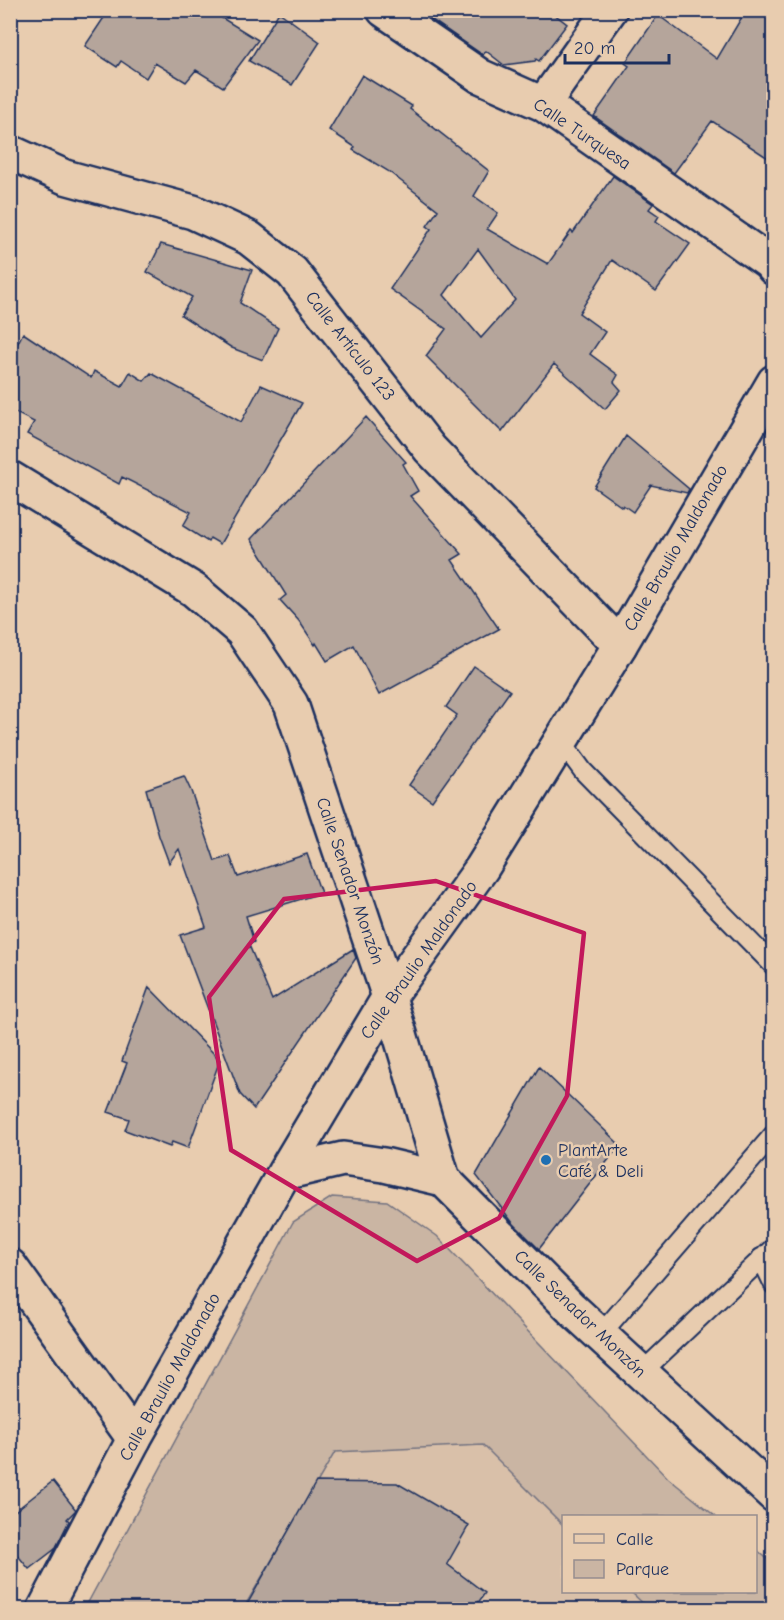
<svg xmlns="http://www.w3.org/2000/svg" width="784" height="1620" font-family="'Comic Neue',sans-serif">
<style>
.built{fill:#d9c0a9}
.green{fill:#cab5a3;stroke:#727280;stroke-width:1.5}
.building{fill:#b5a59b;stroke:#1b2f5e;stroke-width:1.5;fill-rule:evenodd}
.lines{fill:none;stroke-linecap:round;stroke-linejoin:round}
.lane-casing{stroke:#1b2f5e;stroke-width:22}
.street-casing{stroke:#1b2f5e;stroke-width:38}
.secondary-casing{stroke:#1b2f5e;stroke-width:38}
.lane{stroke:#e8ccaf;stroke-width:18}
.street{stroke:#e8ccaf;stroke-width:33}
.secondary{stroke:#e8ccaf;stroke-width:33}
.marked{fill:none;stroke:#c2185b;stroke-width:4.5;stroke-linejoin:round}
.poi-dot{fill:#1f6fb2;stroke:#e8ccaf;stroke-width:2}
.labels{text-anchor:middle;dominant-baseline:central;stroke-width:5;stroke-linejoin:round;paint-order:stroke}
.street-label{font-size:18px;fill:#1b2f5e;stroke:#e8ccaf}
.poi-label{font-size:18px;fill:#1b2f5e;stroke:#e8ccaf;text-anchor:start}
</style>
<rect width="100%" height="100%" fill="#e8ccaf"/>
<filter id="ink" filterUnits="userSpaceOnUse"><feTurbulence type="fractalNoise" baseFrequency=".0167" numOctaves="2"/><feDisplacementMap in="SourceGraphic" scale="12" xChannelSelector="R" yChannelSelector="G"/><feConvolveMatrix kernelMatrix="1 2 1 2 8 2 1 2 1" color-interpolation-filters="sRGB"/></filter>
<g filter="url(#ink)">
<path class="built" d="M 483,1445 L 563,1525 L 564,1592 L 631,1592 L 649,1609 L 243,1610 L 335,1452 Z"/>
<path class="green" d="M 332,1197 L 387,1201 L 437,1236 L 668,1478 L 715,1516 L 564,1516 L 563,1525 L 483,1445 L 335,1452 L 243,1609 L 84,1610 L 293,1222 Z
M 756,1549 L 773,1564 L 773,1609 L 649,1609 L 631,1592 L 756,1592 Z"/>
<path class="building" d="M 109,10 L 209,10 L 258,40 L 223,87 L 196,70 L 186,82 L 155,63 L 146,78 L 121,61 L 117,67 L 85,46 Z
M 418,10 L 549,10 L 567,24 L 539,61 L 536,59 L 535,61 L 504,65 L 486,51 L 483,55 Z
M 746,10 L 774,10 L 774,162 L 712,121 L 674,173 L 594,116 L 629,66 L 625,63 L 658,15 L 717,59 Z
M 279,12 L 320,42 L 292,85 L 249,61 Z
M 362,75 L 412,106 L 410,109 L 489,171 L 474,196 L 498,213 L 487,229 L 548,264 L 571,231 L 573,233 L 613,176 L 653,204 L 649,209 L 659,216 L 656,221 L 690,244 L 656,291 L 612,260 L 579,313 L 605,332 L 590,354 L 618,375 L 614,382 L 621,390 L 605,409 L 554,364 L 502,432 L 426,356 L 446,329 L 390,289 L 431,229 L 427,226 L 438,210 L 388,171 L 353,150 L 355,147 L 329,130 ZM 478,249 L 515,300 L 481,338 L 444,295 Z
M 161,244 L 252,270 L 240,303 L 278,328 L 263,360 L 232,348 L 181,315 L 192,297 L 147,272 Z
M 23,333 L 91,378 L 94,371 L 122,386 L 130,372 L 144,381 L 151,373 L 241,422 L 261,385 L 302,403 L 220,544 L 210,538 L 208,542 L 183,526 L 191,512 L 122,477 L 119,484 L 27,434 L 34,422 L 10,410 L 10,358 Z
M 366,417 L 406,462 L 403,464 L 418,491 L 410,496 L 462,554 L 452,560 L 499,629 L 379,695 L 354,645 L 327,661 L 316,643 L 315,645 L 299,621 L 280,600 L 286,595 L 251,539 Z
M 626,436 L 689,489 L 687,493 L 651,485 L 633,512 L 623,505 L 622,507 L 594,487 Z
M 474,666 L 510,691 L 432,801 L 409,785 L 457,715 L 446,707 Z
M 184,776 L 191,791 L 215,861 L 230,856 L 238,877 L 307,854 L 321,893 L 246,916 L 254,942 L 249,945 L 272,1000 L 353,949 L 356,958 L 254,1109 L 240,1094 L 180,935 L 206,927 L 179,849 L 169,863 L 159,836 L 146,789 Z
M 149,987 L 220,1060 L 188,1148 L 172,1142 L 170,1147 L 125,1130 L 129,1119 L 108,1112 L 127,1063 L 122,1061 Z
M 539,1067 L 620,1145 L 539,1249 L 513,1223 L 476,1175 Z
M 53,1481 L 76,1510 L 67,1519 L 69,1521 L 55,1549 L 29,1569 L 10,1546 L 10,1515 Z
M 316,1482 L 397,1483 L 469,1525 L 447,1564 L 485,1593 L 473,1610 L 244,1610 Z"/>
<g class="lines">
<defs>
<path id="lane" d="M 561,741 L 583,771 L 774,966
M 761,1258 L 774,1285
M 600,1335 L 774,1134
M 641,1373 L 774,1247"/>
<path id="street" d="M 384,10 L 480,76 L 543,104 L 769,262 L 774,268
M 543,104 L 610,10
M 10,152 L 65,177 L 193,212 L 249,238 L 292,272 L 430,449 L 620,645
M 10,1266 L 134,1439"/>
<path id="secondary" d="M 10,478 L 194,590 L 242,631 L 291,704 L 389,997 L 443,1179 L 571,1308 L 774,1495
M 284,1173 L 343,1159 L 384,1165 L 443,1179
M 44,1610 L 134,1439 L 284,1173 L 389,997 L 482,868 L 620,645 L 774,382"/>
</defs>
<use href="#lane" class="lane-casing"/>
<use href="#street" class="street-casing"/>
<use href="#secondary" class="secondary-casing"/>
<use href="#lane" class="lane"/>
<use href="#street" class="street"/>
<use href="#secondary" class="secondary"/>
</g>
</g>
<path class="marked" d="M 436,881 L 584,933 L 567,1096 L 499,1218 L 417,1261 L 231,1150 L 209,997 L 284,899 Z"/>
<circle class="poi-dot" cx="546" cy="1160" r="6"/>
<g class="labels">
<g class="street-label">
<text transform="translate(582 134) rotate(34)">Calle Turquesa</text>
<text transform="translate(350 346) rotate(52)">Calle Artículo 123</text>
<text transform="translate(676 548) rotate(-60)">Calle Braulio Maldonado</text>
<text transform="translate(350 881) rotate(71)">Calle Senador Monzón</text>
<text transform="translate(419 960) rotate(-55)">Calle Braulio Maldonado</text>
<text transform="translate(580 1314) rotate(44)">Calle Senador Monzón</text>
<text transform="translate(170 1377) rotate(-61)">Calle Braulio Maldonado</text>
</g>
<g class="poi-label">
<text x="558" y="1150">PlantArte<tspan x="558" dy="21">Café &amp; Deli</tspan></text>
</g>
</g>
<rect width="784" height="1620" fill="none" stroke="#e8ccaf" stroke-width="36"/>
<rect x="18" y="18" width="748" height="1584" fill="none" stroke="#1b2f5e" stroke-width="2" filter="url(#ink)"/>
<rect x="562" y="1515" width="195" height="78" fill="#e8ccaf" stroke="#968d8f" stroke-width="1.5"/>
<rect x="574" y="1534" width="30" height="9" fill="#e8ccaf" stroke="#968d8f" stroke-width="1.5"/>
<text x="616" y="1545" font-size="18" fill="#1b2f5e">Calle</text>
<rect x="574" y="1560" width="30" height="18" fill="#cab5a3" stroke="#968d8f" stroke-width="1.5"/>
<text x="616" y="1575" font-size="18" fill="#1b2f5e">Parque</text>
<path d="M565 54v9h104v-9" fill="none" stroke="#1b2f5e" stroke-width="3"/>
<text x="574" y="54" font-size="18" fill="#1b2f5e" stroke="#e8ccaf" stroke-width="4.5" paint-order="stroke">20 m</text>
</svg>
